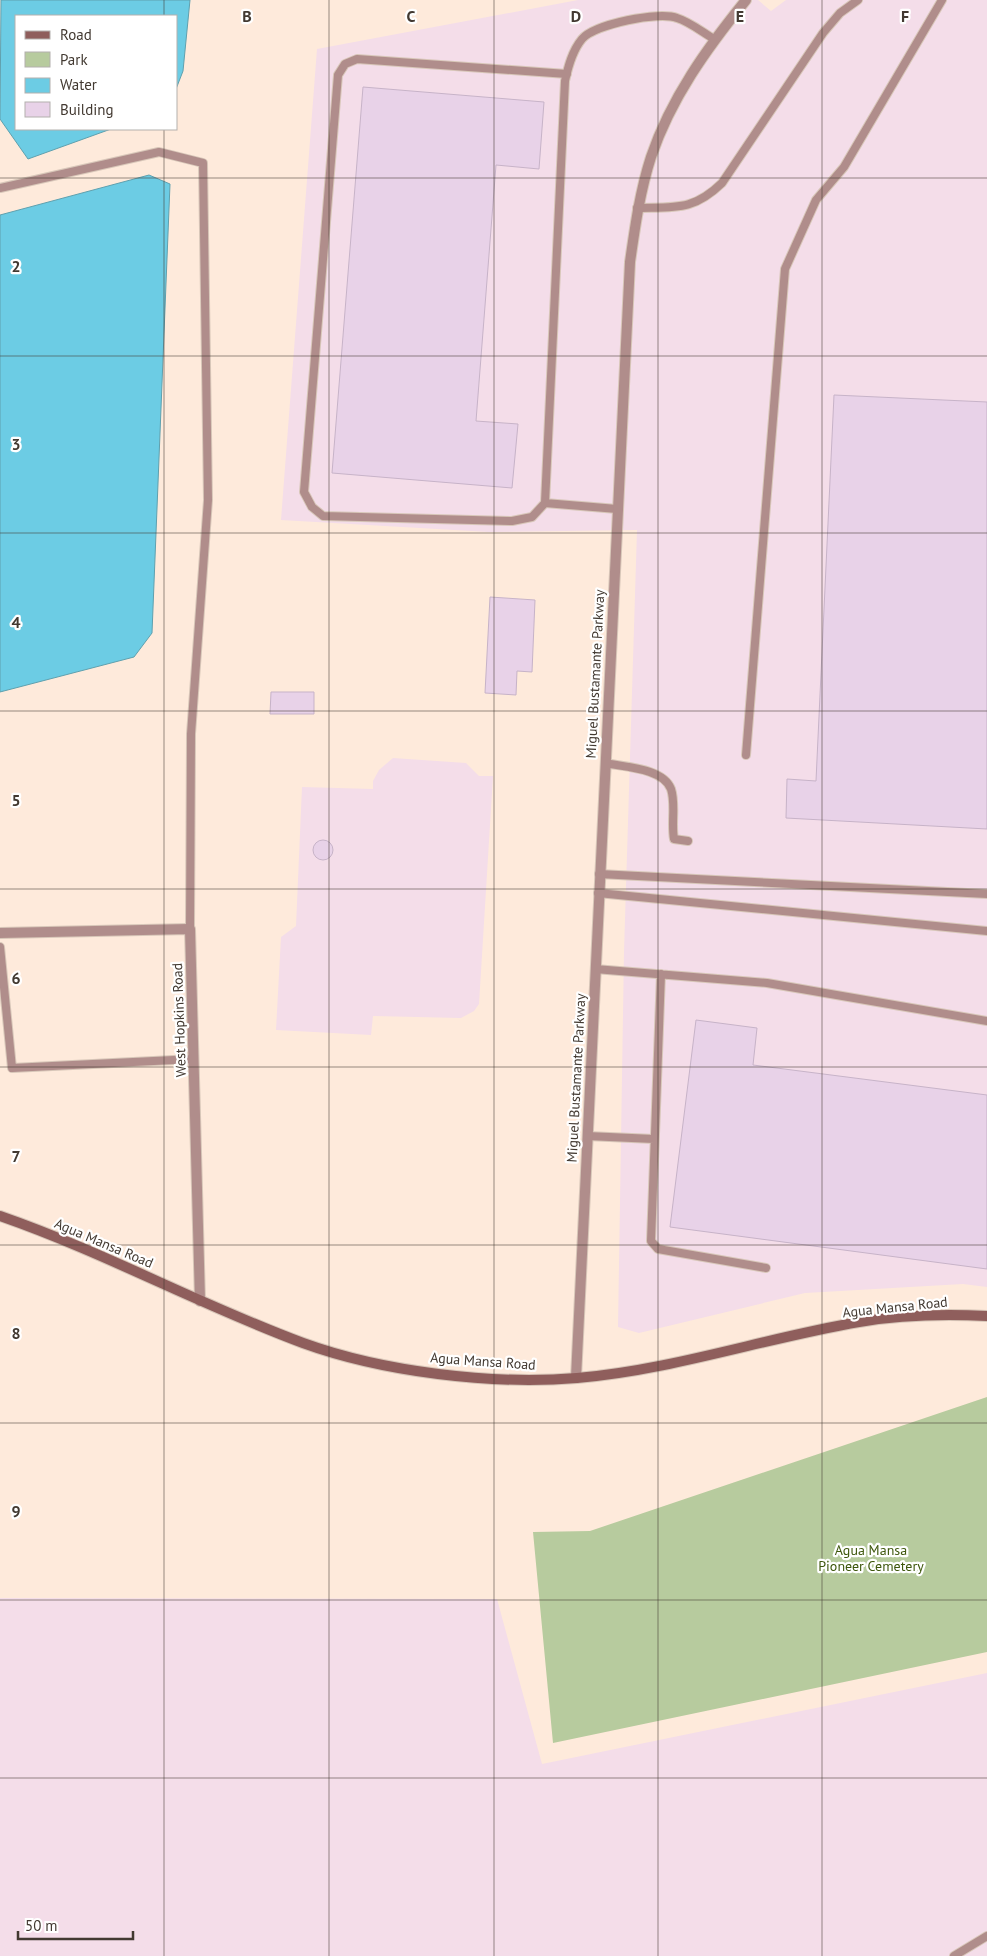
<svg xmlns="http://www.w3.org/2000/svg" width="987" height="1956" font-family="'PT Sans',sans-serif">
<style>
.industrial{fill:#f4dde9}
.green{fill:#b7cb9e}
.water{fill:#6ccce4;stroke:#5fa0ae}
.building{fill:#e8d2e8;stroke:#c7b3c8}
.lines{fill:none;stroke-linecap:round;stroke-linejoin:round}
.service-casing{stroke:#d8c7b9;stroke-width:10}
.minor-casing{stroke:#d8c7b9;stroke-width:12}
.secondary-casing{stroke:#d8c7b9;stroke-width:12}
.service{stroke:#b08d8b;stroke-width:8}
.minor{stroke:#b08d8b;stroke-width:10}
.secondary{stroke:#8f5e5c;stroke-width:10}
.grid{fill:none;stroke:#423931;stroke-width:1;stroke-opacity:0.55}
.labels{text-anchor:middle;dominant-baseline:central;stroke-width:4.5;stroke-linejoin:round;paint-order:stroke}
.street-label{font-size:14px;fill:#423931;stroke:#fff}
.park-label{font-size:14px;fill:#3e570c;stroke:#fff}
.grid-label{font-size:16px;text-anchor:middle;font-weight:bold;fill:#423931;stroke:#fff;stroke-width:4.5;stroke-linejoin:round;paint-order:stroke}
</style>
<rect width="100%" height="100%" fill="#feeadb"/>
<path class="industrial" d="M 578,0 L 758,0 L 771,11 L 786,0 L 987,0 L 987,1287 L 963,1284 L 805,1293 L 639,1333 L 618,1327 L 624,952 L 637,530 L 489,532 L 281,520 L 317,49 Z
M 393,758 L 466,763 L 479,776 L 493,776 L 479,1004 L 474,1011 L 461,1018 L 373,1016 L 371,1035 L 276,1030 L 281,937 L 296,926 L 302,787 L 373,789 L 373,781 L 379,770 Z
M 0,1598 L 497,1599 L 542,1764 L 987,1673 L 987,1956 L 0,1956 Z"/>
<path class="green" d="M 987,1397 L 987,1652 L 553,1743 L 533,1532 L 590,1531 Z"/>
<path class="water" d="M 1,0 L 190,0 L 183,71 L 176,89 L 176,16 L 16,16 L 16,129 L 111,129 L 28,159 L 0,119 Z
M 149,175 L 170,184 L 152,633 L 134,657 L 0,692 L 0,215 Z"/>
<path class="building" d="M 363,87 L 544,102 L 539,169 L 496,165 L 476,421 L 518,424 L 512,488 L 332,473 Z
M 834,395 L 987,402 L 987,829 L 786,818 L 787,779 L 816,781 Z
M 490,597 L 535,600 L 532,672 L 517,671 L 516,695 L 485,693 Z
M 271,692 L 314,692 L 314,714 L 270,714 Z
M313 850a10 10 0 1 1 20 0a10 10 0 1 1-20 0Z
M 696,1020 L 757,1028 L 753,1065 L 987,1095 L 987,1269 L 670,1227 Z"/>
<g class="lines">
<defs>
<path id="service" d="M 0,188 L 159,152 L 203,163 L 208,500 L 191,734 L 190,929
M 637,208 C 676,207 693,211 722,183 L 823,33 L 840,13 L 858,0
M 545,503 L 532,517 L 512,521 L 323,516 L 312,507 L 304,492 L 338,75 L 345,64 L 357,59 L 567,74
M 617,509 L 545,503 L 565,81 C 568,67 572,51 582,39 C 595,24 659,11 677,18 C 690,22 702,32 714,39
M 746,755 L 785,269 L 816,200 L 844,167 L 942,0
M 605,763 C 624,767 663,768 671,789 C 676,804 671,823 674,839 L 688,841
M 599,874 L 987,894
M 598,893 L 987,931
M 0,947 L 12,1068 L 194,1059
M 595,969 L 767,983 L 987,1021
M 661,974 L 651,1241 L 658,1249 L 766,1268
M 587,1136 L 654,1139
M 954,1956 L 987,1936"/>
<path id="minor" d="M 0,933 L 190,929 L 200,1301
M 576,1378 L 630,262 C 635,227 640,191 651,157 C 671,98 707,48 746,0"/>
<path id="secondary" d="M 0,1216 C 104,1252 200,1305 303,1343 C 383,1372 492,1385 577,1378 C 672,1370 765,1338 859,1322 C 900,1315 945,1314 987,1316"/>
</defs>
<use href="#service" class="service-casing"/>
<use href="#minor" class="minor-casing"/>
<use href="#secondary" class="secondary-casing"/>
<use href="#service" class="service"/>
<use href="#minor" class="minor"/>
<use href="#secondary" class="secondary"/>
</g>
<path class="grid" d="M 164,0 L 164,16M 329,0 L 329,1956M 494,0 L 494,1956M 658,0 L 658,1956M 822,0 L 822,1956M 164,129 L 164,1956M 0,178 L 987,178M 0,356 L 987,356M 0,533 L 987,533M 0,711 L 987,711M 0,889 L 987,889M 0,1067 L 987,1067M 0,1245 L 987,1245M 0,1423 L 987,1423M 0,1600 L 987,1600M 0,1778 L 987,1778"/>
<g class="labels">
<g class="street-label">
<text transform="translate(595 674) rotate(-87)">Miguel Bustamante Parkway</text>
<text transform="translate(179 1020) rotate(-92)">West Hopkins Road</text>
<text transform="translate(576 1078) rotate(-87)">Miguel Bustamante Parkway</text>
<text transform="translate(104 1243) rotate(23)">Agua Mansa Road</text>
<text transform="translate(895 1307) rotate(-6)">Agua Mansa Road</text>
<text transform="translate(483 1361) rotate(4)">Agua Mansa Road</text>
</g>
<g class="park-label">
<text x="871" y="1550">Agua Mansa<tspan x="871" dy="16">Pioneer Cemetery</tspan></text>
</g>
</g>
<g class="grid-label">
<text x="247" y="22">B</text>
<text x="411" y="22">C</text>
<text x="576" y="22">D</text>
<text x="740" y="22">E</text>
<text x="905" y="22">F</text>
<text x="16" y="272">2</text>
<text x="16" y="450">3</text>
<text x="16" y="628">4</text>
<text x="16" y="806">5</text>
<text x="16" y="984">6</text>
<text x="16" y="1162">7</text>
<text x="16" y="1339">8</text>
<text x="16" y="1517">9</text>
</g>
<rect x="15" y="15" width="162" height="115" fill="#ffffff" stroke="#b3b0ad"/>
<rect x="25" y="31" width="25" height="8" fill="#8f5e5c" stroke="#b3b0ad"/>
<text x="60" y="40" font-size="15" fill="#423931">Road</text>
<rect x="25" y="52" width="25" height="15" fill="#b7cb9e" stroke="#b3b0ad"/>
<text x="60" y="65" font-size="15" fill="#423931">Park</text>
<rect x="25" y="78" width="25" height="15" fill="#6ccce4" stroke="#b3b0ad"/>
<text x="60" y="90" font-size="15" fill="#423931">Water</text>
<rect x="25" y="102" width="25" height="15" fill="#e8d2e8" stroke="#b3b0ad"/>
<text x="60" y="115" font-size="15" fill="#423931">Building</text>
<path d="M18 1931v8h115v-8" fill="none" stroke="#423931" stroke-width="2.5"/>
<text x="25" y="1931" font-size="15" fill="#423931" stroke="#ffffff" stroke-width="4" paint-order="stroke">50 m</text>
</svg>
